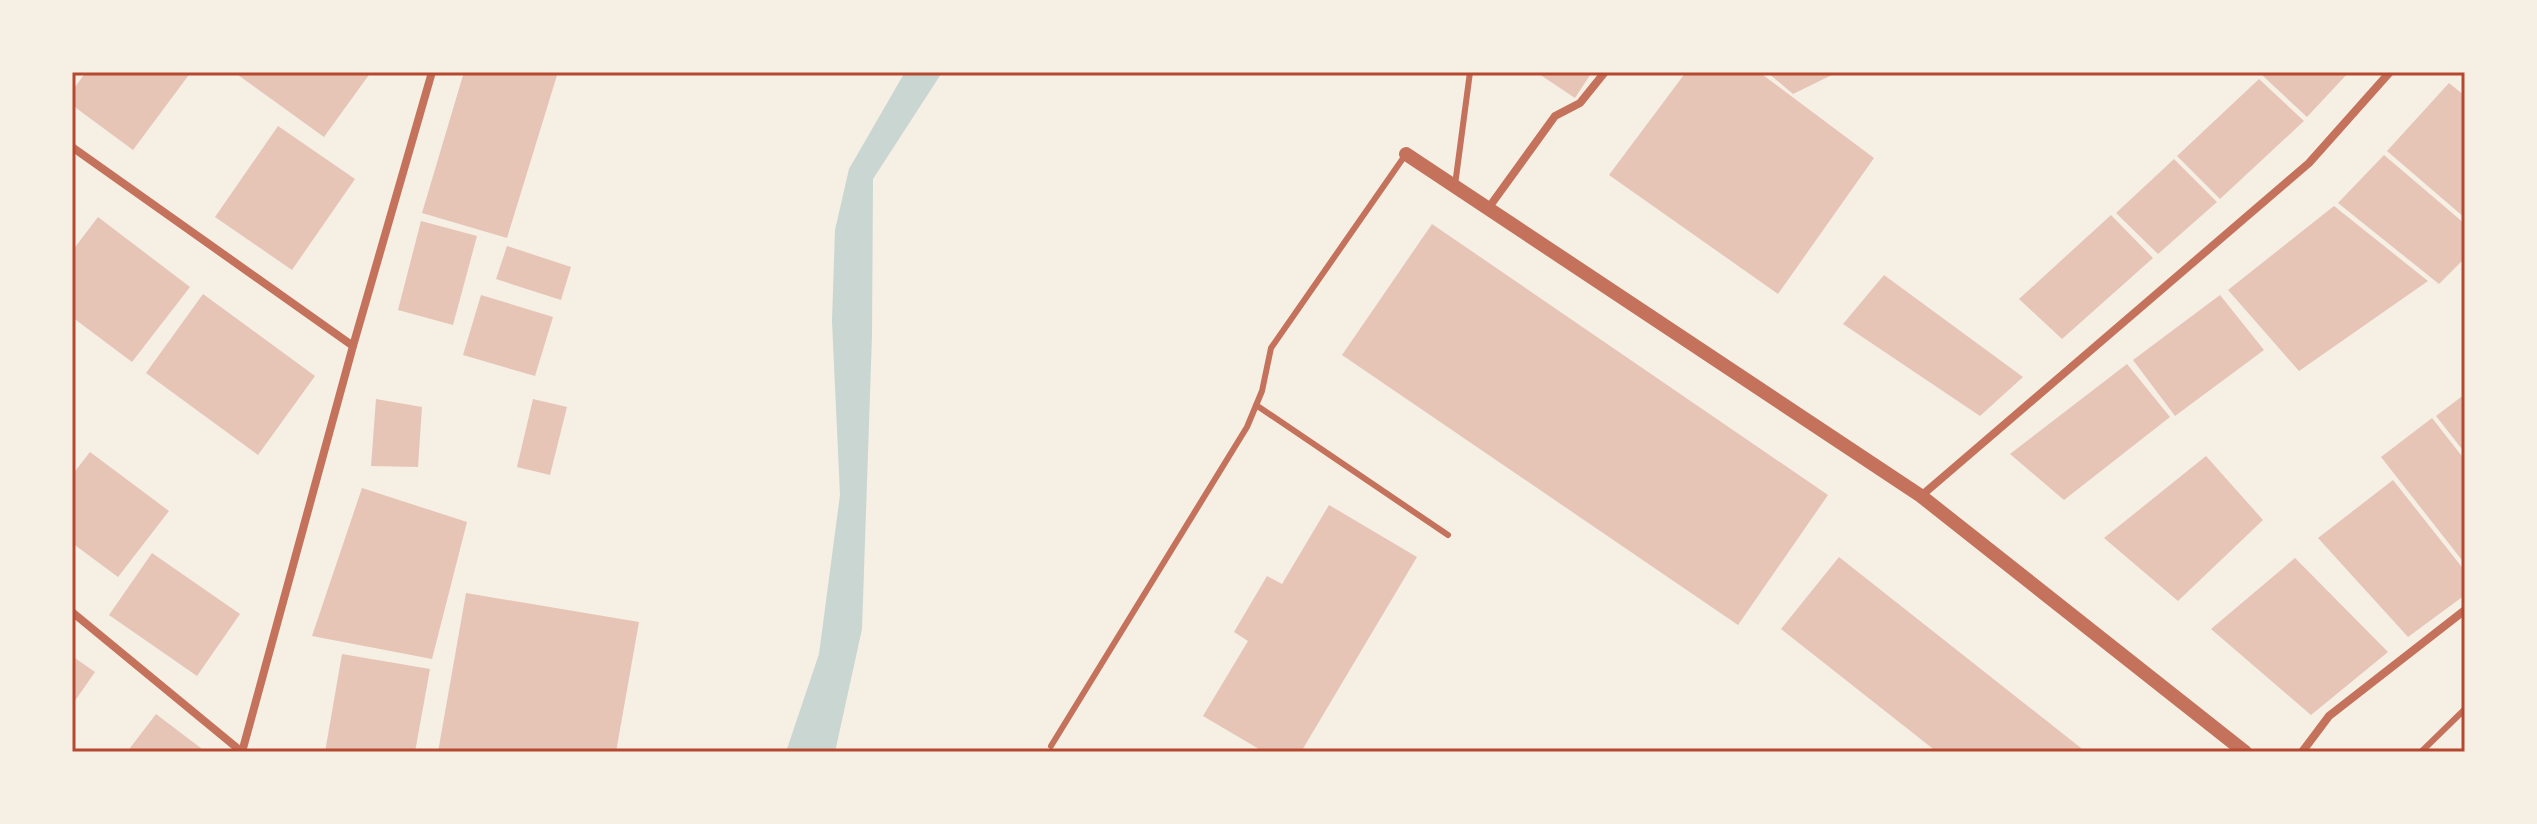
<svg xmlns="http://www.w3.org/2000/svg" width="2537" height="824" font-family="'PT Sans Narrow',sans-serif">
<style>
.water{fill:#c9d6d2}
.building{fill:#e6c5b7}
.lines{fill:none;stroke-linecap:round;stroke-linejoin:round}
.service{stroke:#c5725c;stroke-width:6}
.minor{stroke:#c5725c;stroke-width:8}
.tertiary{stroke:#c5725c;stroke-width:14}
.neatline{fill:none;stroke:#b5482f;stroke-width:3}
</style>
<rect width="100%" height="100%" fill="#f6efe4"/>
<path class="water" d="M 905,72 L 941,74 L 873,179 L 872,335 L 862,629 L 835,752 L 786,752 L 819,654 L 840,495 L 832,321 L 835,230 L 849,169 Z"/>
<path class="building" d="M 86,72 L 191,72 L 133,150 L 72,105 L 72,91 Z
M 234,72 L 371,72 L 324,137 Z
M 464,72 L 558,72 L 507,238 L 422,213 Z
M 1536,72 L 1592,72 L 1575,98 Z
M 1686,72 L 1759,72 L 1874,158 L 1778,294 L 1609,175 Z
M 1767,72 L 1838,72 L 1793,94 Z
M 2264,72 L 2349,72 L 2307,117 L 2262,75 Z
M 2259,79 L 2304,121 L 2220,199 L 2177,156 Z
M 2449,83 L 2465,96 L 2465,218 L 2387,151 Z
M 278,126 L 355,179 L 292,270 L 215,217 Z
M 2384,155 L 2465,224 L 2465,258 L 2439,284 L 2338,203 Z
M 2174,159 L 2217,202 L 2158,254 L 2116,213 Z
M 2334,206 L 2428,281 L 2299,371 L 2228,290 Z
M 2111,215 L 2153,258 L 2062,339 L 2019,299 Z
M 98,217 L 190,287 L 132,362 L 72,317 L 72,251 Z
M 421,221 L 477,236 L 453,325 L 398,310 Z
M 1432,224 L 1828,495 L 1738,625 L 1342,355 Z
M 507,246 L 571,267 L 561,300 L 496,279 Z
M 1884,275 L 2023,377 L 1980,416 L 1843,324 Z
M 203,294 L 315,376 L 258,455 L 146,373 Z
M 481,295 L 553,317 L 535,376 L 463,355 Z
M 2220,295 L 2264,350 L 2175,416 L 2133,360 Z
M 2127,364 L 2170,417 L 2064,500 L 2010,454 Z
M 2465,394 L 2465,453 L 2436,416 Z
M 376,399 L 422,407 L 418,467 L 371,466 Z
M 533,399 L 567,407 L 550,475 L 517,467 Z
M 2432,418 L 2465,460 L 2465,564 L 2381,457 Z
M 90,452 L 169,511 L 118,577 L 72,543 L 72,475 Z
M 2206,456 L 2263,520 L 2178,601 L 2104,538 Z
M 2393,480 L 2465,571 L 2465,595 L 2408,637 L 2318,538 Z
M 362,488 L 467,522 L 432,659 L 312,636 Z
M 1329,505 L 1417,557 L 1301,752 L 1264,752 L 1203,716 L 1248,641 L 1234,632 L 1267,576 L 1282,584 Z
M 152,553 L 240,614 L 197,676 L 109,615 Z
M 1839,557 L 2086,752 L 1937,752 L 1781,629 Z
M 2295,558 L 2388,652 L 2311,715 L 2211,629 Z
M 466,593 L 639,622 L 616,752 L 438,752 Z
M 342,654 L 430,669 L 415,752 L 325,752 Z
M 72,656 L 95,672 L 72,705 Z
M 156,714 L 206,752 L 127,752 Z"/>
<g class="lines">
<path class="service" d="M 1455,185 L 1470,72
M 1256,405 L 1448,535
M 1051,746 L 1247,427 L 1262,391 L 1271,348 L 1406,154
M 2421,752 L 2465,709"/>
<path class="minor" d="M 72,147 L 353,346
M 1487,210 L 1555,116 L 1580,103 L 1605,72
M 1921,496 L 2309,163 L 2390,72
M 72,612 L 242,752
M 242,752 L 353,346 L 432,72
M 2302,752 L 2329,716 L 2465,610"/>
<path class="tertiary" d="M 1406,154 L 1921,496 L 2245,752"/>
</g>
<rect width="2537" height="824" fill="none" stroke="#f6efe4" stroke-width="148"/>
<rect x="74" y="74" width="2389" height="676" class="neatline"/>
</svg>
